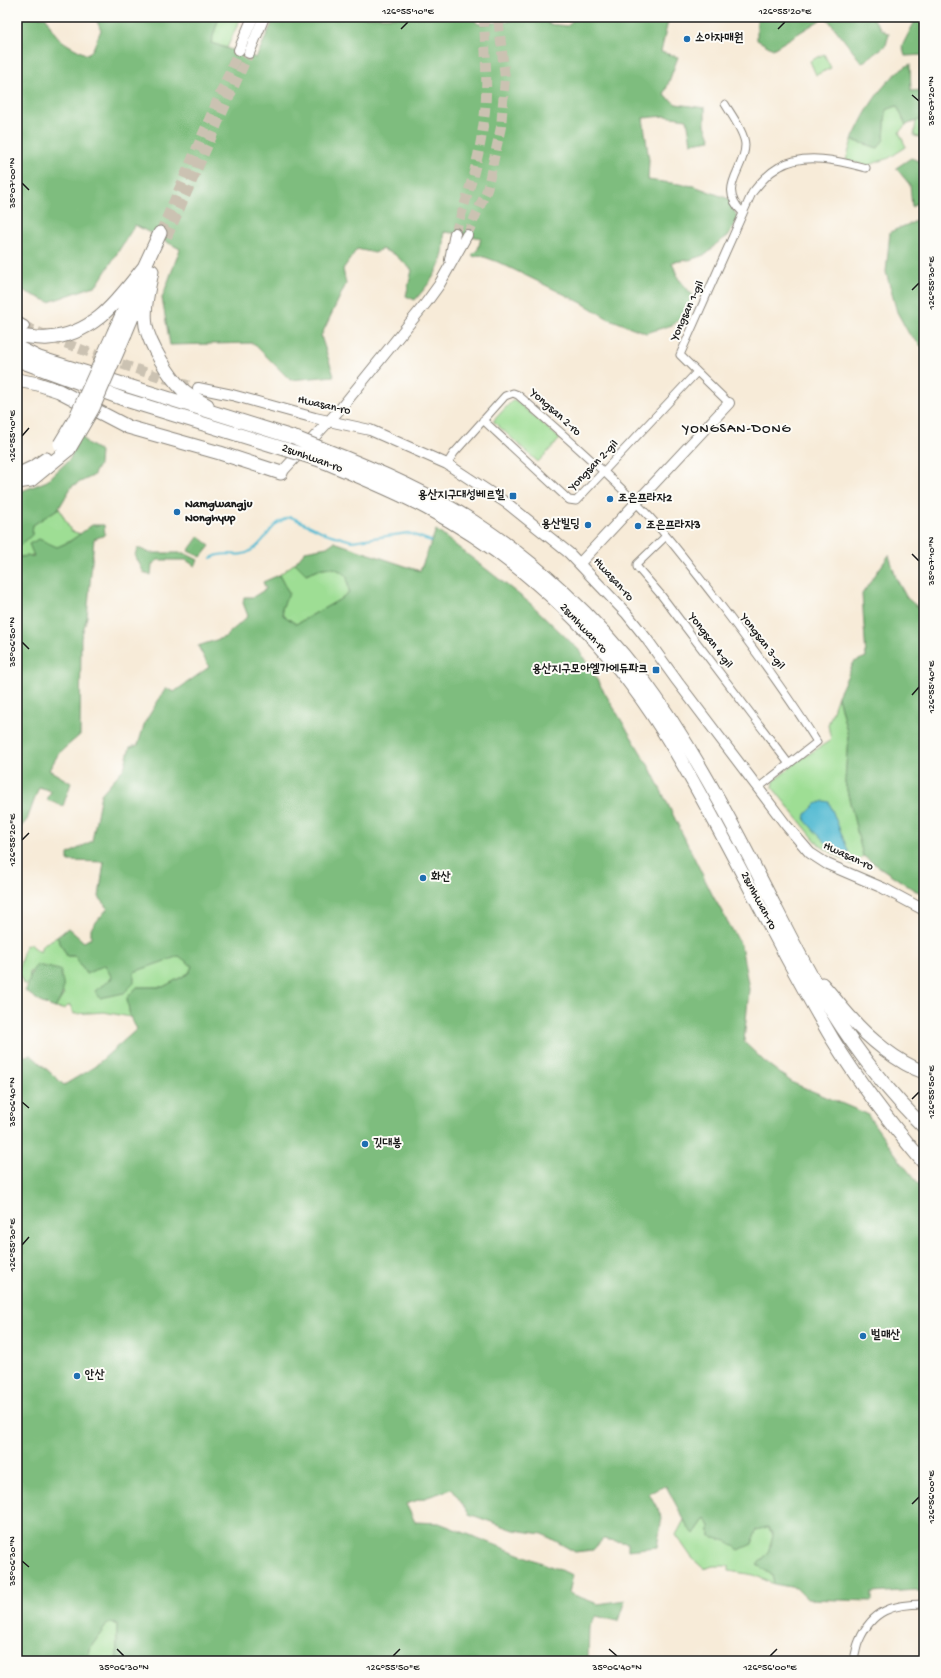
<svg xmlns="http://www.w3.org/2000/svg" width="941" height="1678" font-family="'Gochi Hand','Poor Story',sans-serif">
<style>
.green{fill:#9ede94;stroke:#5d7d58}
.forest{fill:#7ebd7e;stroke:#4d6c4d}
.water{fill:#55bbd3;stroke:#386c78}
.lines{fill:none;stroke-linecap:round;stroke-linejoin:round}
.stream{stroke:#55bbd3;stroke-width:2}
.secondary-tunnel{stroke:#cbc2b2;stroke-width:10;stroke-dasharray:10 5;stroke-linecap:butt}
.street-casing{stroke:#8a847a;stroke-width:9}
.secondary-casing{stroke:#8a847a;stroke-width:12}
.highway-casing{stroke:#8a847a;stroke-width:15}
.street{stroke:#fff;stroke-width:7}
.secondary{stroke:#fff;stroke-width:10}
.highway{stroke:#fff;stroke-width:13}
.highway-bridge-casing{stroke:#8a847a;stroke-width:15;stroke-linecap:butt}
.highway-bridge{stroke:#fff;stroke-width:13}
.ticks{fill:none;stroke:#1c1c1c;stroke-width:1.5}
.poi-dot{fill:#1f6fb2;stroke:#fdfcf7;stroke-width:1.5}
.labels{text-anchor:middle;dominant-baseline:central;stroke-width:4;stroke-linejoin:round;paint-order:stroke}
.poi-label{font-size:12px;font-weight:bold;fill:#1c1c1c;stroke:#fdfcf7;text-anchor:start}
.street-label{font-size:12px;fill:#1c1c1c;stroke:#fdfcf7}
.quarter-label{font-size:14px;letter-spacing:1px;fill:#1c1c1c;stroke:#fdfcf7}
.neatline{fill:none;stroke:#1c1c1c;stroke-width:1.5}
.ticks-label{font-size:10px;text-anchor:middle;fill:#1c1c1c}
</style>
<rect width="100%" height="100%" fill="#fdfcf7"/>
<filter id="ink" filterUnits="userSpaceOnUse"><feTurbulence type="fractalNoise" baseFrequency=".025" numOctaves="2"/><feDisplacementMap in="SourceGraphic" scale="8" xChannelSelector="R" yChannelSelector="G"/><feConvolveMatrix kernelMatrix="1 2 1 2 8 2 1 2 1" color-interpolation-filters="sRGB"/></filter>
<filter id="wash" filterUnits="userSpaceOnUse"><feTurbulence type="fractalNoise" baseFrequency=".012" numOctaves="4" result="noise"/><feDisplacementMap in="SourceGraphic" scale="16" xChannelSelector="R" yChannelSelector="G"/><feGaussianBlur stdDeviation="0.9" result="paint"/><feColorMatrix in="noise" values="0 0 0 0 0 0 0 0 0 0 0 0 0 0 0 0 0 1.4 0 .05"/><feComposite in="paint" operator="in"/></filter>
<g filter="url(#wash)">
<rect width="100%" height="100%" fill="#f7ebd8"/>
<path class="green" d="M 219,17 L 241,17 L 227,48 L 211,43 Z
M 824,54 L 831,68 L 816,75 L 810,61 Z
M 897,106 L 906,125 L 899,132 L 906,147 L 889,158 L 866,166 L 846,160 L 852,140 L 878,148 L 884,139 L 886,110 Z
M 924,118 L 924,138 L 914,136 L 916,121 Z
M 515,400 L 560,439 L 538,462 L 494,422 L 494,420 L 512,401 Z
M 59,508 L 71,531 L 81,534 C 62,547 40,556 17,557 L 17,546 L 21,545 L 33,525 Z
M 295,563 L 306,574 C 325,567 331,563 347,576 L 349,592 L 339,600 L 296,624 L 283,615 L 282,608 L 289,593 L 279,575 Z
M 838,696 L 848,736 L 845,782 L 863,856 L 853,865 L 819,845 L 773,788 L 774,781 L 798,761 L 831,740 L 828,725 Z
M 57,937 L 67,956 L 75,956 L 86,974 L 105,964 L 112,978 L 95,991 L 134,972 L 179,955 L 192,966 L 189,973 L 163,987 L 137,987 L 127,998 L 130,1017 L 104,1012 L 74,1014 L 70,1005 L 63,1009 L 55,1008 L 64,994 L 30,971 L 29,986 L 23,983 L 18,971 L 25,946 L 30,944 L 40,952 L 42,945 Z
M 705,1518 L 710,1526 L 710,1537 L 752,1544 L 756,1530 L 768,1526 L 773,1535 L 768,1553 L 757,1565 L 772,1575 L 774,1584 L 754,1575 L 729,1571 L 729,1566 L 713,1566 L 704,1569 L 692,1558 L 676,1535 L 684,1520 L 689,1529 L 694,1534 Z
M 108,1623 L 117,1624 L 117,1661 L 86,1661 L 91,1647 Z"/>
<path class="forest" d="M 17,17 L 46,17 C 56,41 65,43 87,55 L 93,49 L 101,30 L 95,17 L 219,17 L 211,43 L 256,58 L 275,17 L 472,17 L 478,24 L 510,21 L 516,17 L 549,17 L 548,24 L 568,26 L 575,17 L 669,17 L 661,52 L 678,57 L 664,95 L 676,104 L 705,108 L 705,125 L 711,140 L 691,143 L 687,119 L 665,116 L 643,118 L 649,160 L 648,180 L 694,186 L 729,199 L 738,219 L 728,236 L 716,244 L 707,254 L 689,260 L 672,262 L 678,278 L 694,297 L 689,312 L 672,325 L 646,333 L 607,318 L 582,303 L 498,262 L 479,255 L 474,257 L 472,255 L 478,249 L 481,238 L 462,234 L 444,232 C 446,263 434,278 415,300 L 406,296 L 412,270 L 394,254 L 381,249 L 375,253 L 357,249 L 343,269 L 346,284 L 321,336 L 334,376 L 290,380 L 253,343 L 170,345 L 162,298 L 180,249 L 135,225 L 97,285 L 49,302 L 17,288 Z
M 757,17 L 825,17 L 773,49 L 757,40 Z
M 826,17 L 872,17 L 882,30 L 889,34 L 886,45 L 862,63 Z
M 917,17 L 924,17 L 924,55 L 905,56 L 902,46 Z
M 910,64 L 911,91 L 924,90 L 924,118 L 906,125 L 897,106 L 886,110 L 884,139 L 878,148 L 852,140 C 866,110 881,81 910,64 Z
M 911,158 L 924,163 L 924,198 L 912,207 L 910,185 L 896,168 Z
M 924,215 L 924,349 L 909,334 L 897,312 L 886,272 L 890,232 L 921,219 Z
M 80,434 L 87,443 L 100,451 L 99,465 L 93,476 L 72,486 L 59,508 L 33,525 L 32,535 L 21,545 L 17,546 L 17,493 L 47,481 L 70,459 Z
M 92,525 L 104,525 L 105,535 L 94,539 L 87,617 L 81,638 L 80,735 L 59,753 L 49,770 L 71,783 L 63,806 L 47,800 L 51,791 L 39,787 L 27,820 L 17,831 L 17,557 L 34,556 L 29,544 L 39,539 L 57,547 L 69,542 Z
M 436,530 L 531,604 L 579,650 L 650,768 L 713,896 L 741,945 L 749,989 L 744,1042 L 765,1062 L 793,1083 L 867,1114 L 904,1166 L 924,1190 L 924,1595 L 916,1590 L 872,1593 L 872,1601 L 807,1599 L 796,1588 L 774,1584 L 772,1575 L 757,1565 L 768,1553 L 773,1535 L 768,1527 L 756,1530 L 752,1544 L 739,1550 L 727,1541 L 710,1537 L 710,1526 L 705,1518 L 694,1534 L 689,1529 L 666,1486 L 649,1493 L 662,1517 L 657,1547 L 628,1550 L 628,1543 L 603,1539 L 593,1550 L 575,1552 L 543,1534 L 514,1530 L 469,1514 L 452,1489 L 406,1504 L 415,1522 L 439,1523 L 573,1575 L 569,1593 L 598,1604 L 625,1600 L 618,1621 L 596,1616 L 589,1626 L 588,1661 L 117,1661 L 117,1624 L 108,1623 L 91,1647 L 86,1661 L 17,1661 L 17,1057 L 31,1055 L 64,1085 L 94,1067 L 137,1029 L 130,1017 L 127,998 L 137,987 L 163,987 L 189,973 L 192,966 L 179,956 L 134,972 L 134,983 L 124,993 L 100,998 L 95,991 L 112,978 L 105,965 L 86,974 L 75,956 L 67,956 L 57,937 L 68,928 L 84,942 L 91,938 L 91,928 L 108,908 L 99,897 L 104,862 L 68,861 L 68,854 L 92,841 L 101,794 L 124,768 L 130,747 L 138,745 L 145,722 L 166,688 L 174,692 L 209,667 L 198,646 L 225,637 L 248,616 L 243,603 L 244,597 L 253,597 L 266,589 L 263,582 L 279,575 L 289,593 L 282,608 L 283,615 L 296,624 L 339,600 L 349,592 L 347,576 C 331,563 324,567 306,574 L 295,563 L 305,551 L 327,547 L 334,542 L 420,571 Z
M 199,536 L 210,546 L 201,557 L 188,551 Z
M 138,548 L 150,553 L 184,553 L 198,560 L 195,566 L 186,560 L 158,560 L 152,565 L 151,575 L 144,573 L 135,555 Z
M 889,555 L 896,578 L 907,598 L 924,612 L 924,894 L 914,890 L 863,856 L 845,782 L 848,736 L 838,696 L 854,662 L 866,657 L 862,594 Z
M 37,965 L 60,970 C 65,988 65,992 55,1008 L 42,1003 L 25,991 C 31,982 28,973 37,965 Z"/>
<path class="water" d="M 824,801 L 829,802 L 849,853 L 843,855 C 827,846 817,834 805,820 L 806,814 L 816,804 Z"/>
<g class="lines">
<path class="stream" d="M 211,558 C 226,549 238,560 252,550 C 267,541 271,521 291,517 L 325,533 L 352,541 L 408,533 L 431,541"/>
</g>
</g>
<g filter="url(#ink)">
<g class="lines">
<path class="secondary-tunnel" d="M 160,233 L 239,50
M 455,233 C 467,198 478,164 483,127 C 489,91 485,53 484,17
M 467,235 L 487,190 L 501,127 L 505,78 L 498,17
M 167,237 L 249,53
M 24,326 C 82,351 137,371 198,388"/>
<defs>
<path id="street" d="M 725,104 C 731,114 745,133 745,145 C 745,171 716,187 743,213
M 729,403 L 680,355 L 752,193 C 760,183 768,173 779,167 C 804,152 840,161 866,168
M 483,420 L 569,500 L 576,501 L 697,372
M 447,464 L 454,453 L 505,396 L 513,393 L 518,395 C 562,433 605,471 645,512 C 671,539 693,570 716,599 C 751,645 786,692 817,742 L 758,788
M 666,536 L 637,564 L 637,567 L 661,595 L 789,764
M 853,1661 C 856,1655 856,1647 859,1641 C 872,1610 893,1604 924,1604"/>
<path id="secondary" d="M 239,50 L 253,17
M 249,53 L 264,17
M 450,260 L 455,233
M 17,322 L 24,326
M 198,388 L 232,395 L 315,418 L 370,430 L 447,464 L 508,504 L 569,553 L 626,613 L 646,638 L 677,681 L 786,825 L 810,853 L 827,864 L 883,888 L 924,910
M 281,473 L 341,408 L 426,303 L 439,285 L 467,235
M 580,563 L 729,403"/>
<path id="highway" d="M 152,271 C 149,289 143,307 146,326 C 149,344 170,378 183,390 C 190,396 199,401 207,405
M 115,330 L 160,233
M 125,334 L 143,291
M 17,336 C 27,336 38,339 48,338 C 96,334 118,299 145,266
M 17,347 L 39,358 L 298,439
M 17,360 L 126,400 L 288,450
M 17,380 L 38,384 L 59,391 L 128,427 L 220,453 L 281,473
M 323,449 C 375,469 427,492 474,522 C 537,563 596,618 641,677 C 686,737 722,804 756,870 C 780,916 804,967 831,1010 C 858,1053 888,1092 924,1127
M 320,460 C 356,475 391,489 425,507 C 504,548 577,612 630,683 C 663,726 689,774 715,822 C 754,894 791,969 833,1040 C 860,1084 891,1124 924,1163
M 17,475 L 36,466 L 46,459
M 17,482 L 31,480 L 69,449
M 822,984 C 832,995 840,1006 850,1017 C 868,1038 898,1063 924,1072"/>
</defs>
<use href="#street" class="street-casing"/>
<use href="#secondary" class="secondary-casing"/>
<use href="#highway" class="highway-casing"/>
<use href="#street" class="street"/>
<use href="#secondary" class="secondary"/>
<use href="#highway" class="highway"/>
<defs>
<path id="highway-bridge" d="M 298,439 L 323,449
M 60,444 L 75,419 L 115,330
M 69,449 L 93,408 L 125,334
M 288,450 L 320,460"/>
</defs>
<use href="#highway-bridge" class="highway-bridge-casing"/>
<use href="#highway-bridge" class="highway-bridge"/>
</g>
</g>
<path class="ticks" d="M 401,29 L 408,22M 778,29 L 785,22M 912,95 L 919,101M 22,183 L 29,190M 912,290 L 919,283M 22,436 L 29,428M 912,554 L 919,561M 22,642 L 29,649M 912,695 L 919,687M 22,840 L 29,833M 912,1099 L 919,1092M 22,1102 L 29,1108M 22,1245 L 29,1237M 912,1504 L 919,1497M 22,1561 L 29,1567M 117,1649 L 124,1656M 609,1649 L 617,1656M 393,1656 L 400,1649M 770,1656 L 777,1649"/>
<g class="poi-dot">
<circle cx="687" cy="39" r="4"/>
<rect x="509" y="492" width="8" height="8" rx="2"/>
<circle cx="610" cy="499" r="4"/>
<circle cx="177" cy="512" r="4"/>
<circle cx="588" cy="525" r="4"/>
<circle cx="638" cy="526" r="4"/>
<rect x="652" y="666" width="8" height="8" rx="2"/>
<circle cx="423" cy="878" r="4"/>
<circle cx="365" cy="1144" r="4"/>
<circle cx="863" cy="1336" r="4"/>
<circle cx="77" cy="1376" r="4"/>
</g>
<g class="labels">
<g class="poi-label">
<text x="695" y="39">소아자매원</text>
<text x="505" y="496" text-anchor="end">용산지구대성베르힐</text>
<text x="618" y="499">조은프라자2</text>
<text x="185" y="505">Namgwangju<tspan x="185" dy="14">Nonghyup</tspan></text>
<text x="580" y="525" text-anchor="end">용산빌딩</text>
<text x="646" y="526">조은프라자3</text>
<text x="648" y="670" text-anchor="end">용산지구모아엘가에듀파크</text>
<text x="431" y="878">화산</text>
<text x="373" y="1144">깃대봉</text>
<text x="871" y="1336">벌매산</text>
<text x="85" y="1376">안산</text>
</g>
<g class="street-label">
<text transform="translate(688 311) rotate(-65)">Yongsan 1-gil</text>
<text transform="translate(324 406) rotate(13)">Hwasan-ro</text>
<text transform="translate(555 413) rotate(42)">Yongsan 2-ro</text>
<text transform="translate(312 459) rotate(20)">2sunhwan-ro</text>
<text transform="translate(594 466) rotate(-46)">Yongsan 2-gil</text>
<text transform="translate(613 580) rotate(48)">Hwasan-ro</text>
<text transform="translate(583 629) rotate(47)">2sunhwan-ro</text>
<text transform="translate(710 641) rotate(53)">Yongsan 4-gil</text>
<text transform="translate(762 642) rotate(53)">Yongsan 3-gil</text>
<text transform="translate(848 857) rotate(25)">Hwasan-ro</text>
<text transform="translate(758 901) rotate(62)">2sunhwan-ro</text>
</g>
<g class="quarter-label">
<text x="737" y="429">YONGSAN-DONG</text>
</g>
</g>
<rect width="941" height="1678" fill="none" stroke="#fdfcf7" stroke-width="44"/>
<rect x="22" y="22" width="897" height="1634" class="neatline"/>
<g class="ticks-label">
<text x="408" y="14">126°55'10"E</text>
<text x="785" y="14">126°55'20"E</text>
<text transform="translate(930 101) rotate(-90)" y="4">35°07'20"N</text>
<text transform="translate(11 183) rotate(-90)" y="4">35°07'00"N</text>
<text transform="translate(930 283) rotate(-90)" y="4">126°55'30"E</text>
<text transform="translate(11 436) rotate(-90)" y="4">126°55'10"E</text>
<text transform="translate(930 561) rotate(-90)" y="4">35°07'10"N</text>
<text transform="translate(11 642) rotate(-90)" y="4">35°06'50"N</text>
<text transform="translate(930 687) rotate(-90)" y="4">126°55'40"E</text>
<text transform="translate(11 840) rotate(-90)" y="4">126°55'20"E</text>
<text transform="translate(930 1092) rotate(-90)" y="4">126°55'50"E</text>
<text transform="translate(11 1102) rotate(-90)" y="4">35°06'40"N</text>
<text transform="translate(11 1245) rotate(-90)" y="4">126°55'30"E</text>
<text transform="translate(930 1497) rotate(-90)" y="4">126°56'00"E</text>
<text transform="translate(11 1561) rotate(-90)" y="4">35°06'30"N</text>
<text x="124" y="1670">35°06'30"N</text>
<text x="393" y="1670">126°55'50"E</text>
<text x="617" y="1670">35°06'40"N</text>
<text x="770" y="1670">126°56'00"E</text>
</g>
</svg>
